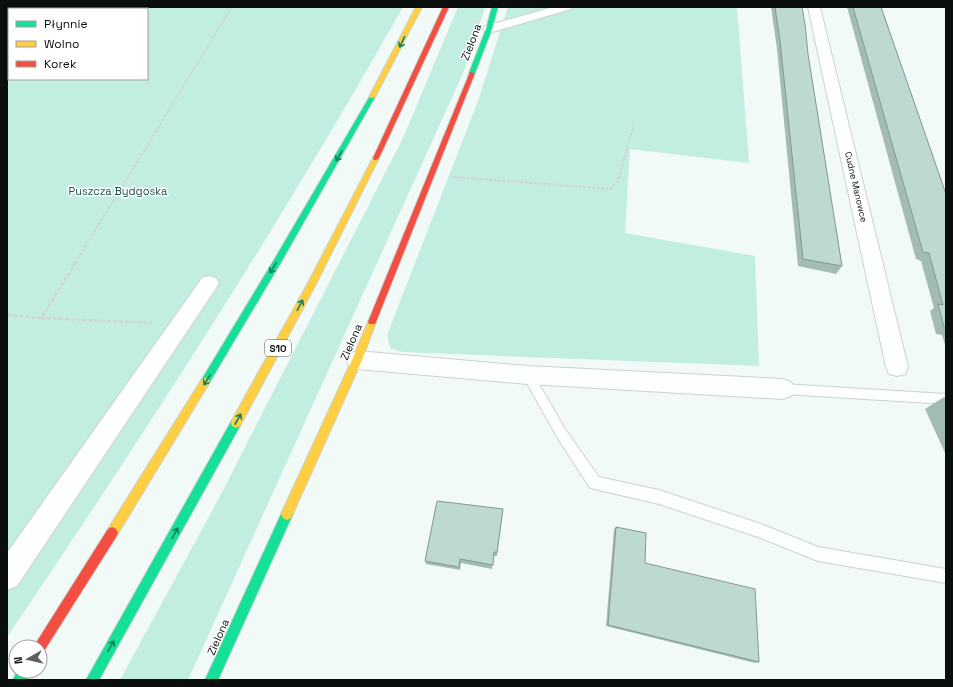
<svg xmlns="http://www.w3.org/2000/svg" width="953" height="687" font-family="'Space Grotesk',sans-serif">
<style>
.green{fill:#c2ede1;fill-rule:evenodd}
.lines{fill:none;stroke-linecap:round;stroke-linejoin:round}
.lane-casing{stroke:#ccd2cf;stroke-width:2}
.street-casing{stroke:#ccd2cf;stroke-width:2}
.fast-casing{stroke:#ccd2cf;stroke-width:2}
.slow-casing{stroke:#ccd2cf;stroke-width:2}
.jam-casing{stroke:#ccd2cf;stroke-width:2}
.path-far2{stroke:#d1d4d2;stroke-width:1.5;stroke-dasharray:2.5 1;stroke-linecap:butt}
.path-far1{stroke:#d1d4d2;stroke-width:2;stroke-dasharray:3 1.5;stroke-linecap:butt}
.path{stroke:#d1d4d2;stroke-width:2.5;stroke-dasharray:4 2;stroke-linecap:butt}
.lane{fill:#fdfefe;fill-rule:evenodd}
.street{fill:#fdfefe;fill-rule:evenodd}
.fast{fill:#16e098;fill-rule:evenodd}
.slow{fill:#ffcf43;fill-rule:evenodd}
.jam{fill:#f24e42;fill-rule:evenodd}
.wall{fill:#a3bbb5}
.building{fill:#bed9d2;stroke:#859893}
.oneway{stroke:#118259}
.labels{text-anchor:middle;dominant-baseline:central;stroke-width:3;stroke-linejoin:round;paint-order:stroke}
.far-street-label{font-size:9px;fill:#0a0f0d;stroke:#fff}
.shield{fill:#fff;stroke:#545756;stroke-width:1}
.shield-label{font-size:10px;font-weight:bold;fill:#0a0f0d}
.street-label{font-size:11px;fill:#0a0f0d;stroke:#fff}
.park-label{font-size:11px;fill:#1c5145;stroke:#fff}
</style>
<rect width="100%" height="100%" fill="#f2faf7"/>
<path class="green" d="M 7,7 L 403,7 C 281,223 146,432 7,637 ZM 9,9 L 147,9 L 147,79 L 9,79 Z
M 458,7 L 485,7 L 464,71 L 188,680 L 120,680 L 218,500 L 403,138 Z
M 508,7 L 737,7 L 749,163 L 630,149 L 625,233 L 755,256 L 759,366 L 402,352 L 390,348 L 387,335 L 478,101 Z"/>
<g class="lines">
<defs>
<path id="lane" d="M 528,370 L 532,372 L 565,429 L 599,477 L 659,490 L 761,524 L 818,547 L 946,569 L 946,583 L 818,561 L 761,538 L 659,504 L 590,488 L 557,437 L 524,378 L 522,375 L 524,372 Z
M 783,384 L 946,394 L 946,404 L 783,394 L 779,393 L 777,389 L 779,385 Z"/>
<path id="street" d="M 554,7 L 573,7 L 571,9 L 489,33 L 483,29 L 485,26 Z
M 808,7 L 820,7 L 908,367 L 905,374 L 897,376 L 889,374 L 886,367 Z
M 209,276 L 216,278 L 219,283 L 216,288 L 17,586 L 7,590 L 7,553 L 202,278 Z
M 357,351 L 528,366 L 783,379 L 791,382 L 794,389 L 791,396 L 783,399 L 528,384 L 357,369 L 349,366 L 346,360 L 349,354 Z"/>
<path id="fast" d="M 492,7 L 498,7 L 492,29 L 475,73 L 470,74 L 469,73 L 486,29 Z
M 370,96 L 375,97 L 280,264 L 208,385 L 205,386 L 202,385 L 200,382 L 202,379 L 274,260 Z
M 236,418 L 240,420 L 241,423 L 240,426 L 99,680 L 86,680 L 232,420 Z
M 287,508 L 291,510 L 293,514 L 218,680 L 205,680 L 283,510 Z
M 17,671 L 31,671 L 27,680 L 13,680 Z"/>
<path id="slow" d="M 416,7 L 422,7 L 375,97 L 370,98 L 369,97 Z
M 374,156 L 376,156 L 379,158 L 316,284 L 240,426 L 236,428 L 232,426 L 231,423 L 232,420 L 308,283 Z
M 372,318 L 375,320 L 376,322 L 362,360 L 291,518 L 287,520 L 283,518 L 281,514 L 283,510 L 352,360 L 368,322 L 369,320 Z
M 205,378 L 208,379 L 210,382 L 208,385 L 116,537 L 112,539 L 108,537 L 106,533 L 108,529 L 202,379 Z"/>
<path id="jam" d="M 443,7 L 449,7 L 379,158 L 376,160 L 374,160 L 373,158 Z
M 470,72 L 475,73 L 376,322 L 375,324 L 369,324 L 368,322 Z
M 112,527 L 116,529 L 118,533 L 116,537 L 44,651 L 40,653 L 40,647 L 34,647 L 36,643 L 108,529 Z"/>
</defs>
<use href="#lane" class="lane-casing"/>
<use href="#street" class="street-casing"/>
<use href="#fast" class="fast-casing"/>
<use href="#slow" class="slow-casing"/>
<use href="#jam" class="jam-casing"/>
<path class="path-far2" d="M 165,116 L 232,7"/>
<path class="path-far1" d="M 453,177 L 611,189 L 618,180 L 634,124
M 75,263 L 166,115"/>
<path class="path" d="M 76,262 L 41,318 L 152,323
M 7,315 L 41,318"/>
<use href="#lane" class="lane"/>
<use href="#street" class="street"/>
<use href="#fast" class="fast"/>
<use href="#slow" class="slow"/>
<use href="#jam" class="jam"/>
</g>
<path class="wall" d="M 771,7 L 802,7 L 808,54 L 842,266 L 836,274 L 798,266 L 777,49 Z
M 847,7 L 881,7 L 946,194 L 946,348 L 942,335 L 936,334 L 930,311 L 934,308 L 921,261 L 916,259 Z
M 944,397 L 946,397 L 946,455 L 925,409 Z
M 503,509 L 497,556 L 494,556 L 492,569 L 461,563 L 460,570 L 426,564 L 425,561 Z
M 616,527 L 645,563 L 759,662 L 755,663 L 606,626 L 614,529 Z"/>
<path class="building" d="M 775,7 L 802,7 L 805,24 L 808,54 L 842,266 L 803,259 L 780,41 Z
M 853,7 L 881,7 L 946,194 L 946,327 L 944,327 L 938,304 L 943,305 L 929,253 L 923,252 Z
M 437,501 L 503,509 L 497,552 L 494,552 L 493,565 L 460,559 L 459,567 L 425,561 Z
M 616,527 L 646,533 L 645,563 L 755,589 L 759,662 L 608,625 Z"/>
<defs><path id="oneway-shaft" d="M-6 0H5M1.5-3L5.5 0L1.5 3" fill="none" stroke-width="1.6" stroke-linecap="round" stroke-linejoin="round"/></defs>
<g class="oneway">
<use href="#oneway-shaft" transform="translate(402 42) rotate(116)"/>
<use href="#oneway-shaft" transform="translate(339 156) rotate(120)"/>
<use href="#oneway-shaft" transform="translate(273 268) rotate(121)"/>
<use href="#oneway-shaft" transform="translate(300 305) rotate(-62)"/>
<use href="#oneway-shaft" transform="translate(207 380) rotate(122)"/>
<use href="#oneway-shaft" transform="translate(238 419) rotate(-61)"/>
<use href="#oneway-shaft" transform="translate(175 533) rotate(-61)"/>
<use href="#oneway-shaft" transform="translate(111 646) rotate(-60)"/>
</g>
<g class="labels">
<g class="far-street-label">
<text transform="translate(856 187) rotate(77)">Cudne Manowce</text>
</g>
<rect class="shield" x="265" y="340" width="26" height="16" rx="3"/>
<g class="shield-label">
<text x="278" y="348">S10</text>
</g>
<g class="street-label">
<text transform="translate(471 42) rotate(-69)">Zielona</text>
<text transform="translate(351 342) rotate(-67)">Zielona</text>
<text transform="translate(218 637) rotate(-66)">Zielona</text>
</g>
<g class="park-label">
<text x="118" y="191">Puszcza Bydgoska</text>
</g>
</g>
<rect width="953" height="687" fill="none" stroke="#0a0f0d" stroke-width="16"/>
<rect x="8" y="8" width="140" height="72" fill="#ffffff" stroke="#9d9f9e"/>
<rect x="16" y="21" width="20" height="6" fill="#16e098" stroke="#9d9f9e"/>
<text x="44" y="28" font-size="12" fill="#0a0f0d">Płynnie</text>
<rect x="16" y="41" width="20" height="6" fill="#ffcf43" stroke="#9d9f9e"/>
<text x="44" y="48" font-size="12" fill="#0a0f0d">Wolno</text>
<rect x="16" y="61" width="20" height="6" fill="#f24e42" stroke="#9d9f9e"/>
<text x="44" y="68" font-size="12" fill="#0a0f0d">Korek</text>
<g transform="translate(28 659) rotate(262)"><circle r="19" fill="#ffffff" stroke="#9d9f9e"/>
<path d="M0-3L7 15L0 10L-7 15Z" fill="#5b615f"/>
<text y="-6" font-size="11" font-weight="bold" text-anchor="middle" fill="#0a0f0d">N</text>
</g>
</svg>
